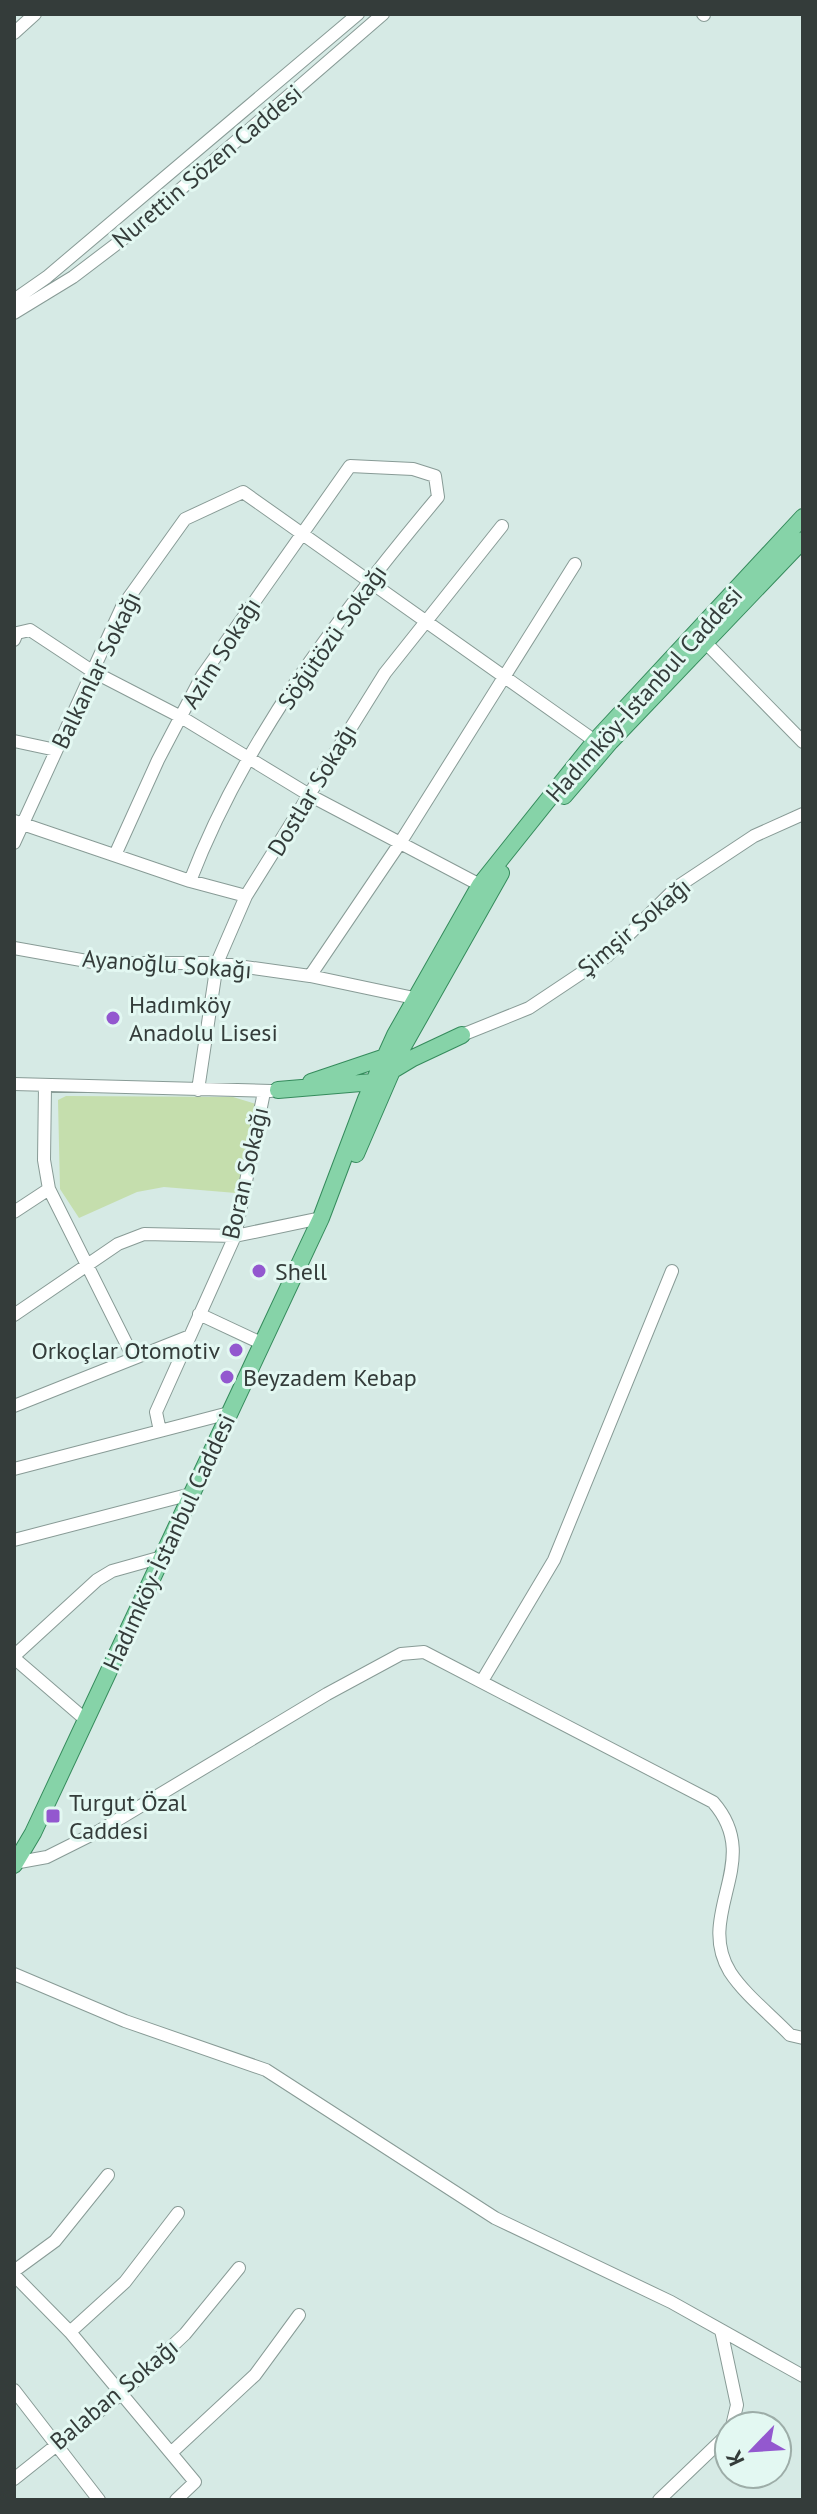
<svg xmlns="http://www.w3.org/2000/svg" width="817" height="2514" font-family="'PT Sans',sans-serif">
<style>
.green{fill:#c5dead}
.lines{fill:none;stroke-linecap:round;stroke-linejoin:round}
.minor-casing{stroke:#889b96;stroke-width:14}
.major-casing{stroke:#358b5c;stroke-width:18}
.minor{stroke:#fff;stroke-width:12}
.major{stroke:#86d3a8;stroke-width:16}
.poi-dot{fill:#9358cf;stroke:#e3f8f2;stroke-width:3}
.labels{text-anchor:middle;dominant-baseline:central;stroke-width:6;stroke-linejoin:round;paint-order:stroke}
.street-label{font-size:24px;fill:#343c3a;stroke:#e3f8f2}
.poi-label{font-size:24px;fill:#343c3a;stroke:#e3f8f2;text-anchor:start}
</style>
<rect width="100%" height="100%" fill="#d6eae5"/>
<path class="green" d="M 66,1096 L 233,1097 L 259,1105 L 236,1193 L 164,1187 L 137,1192 L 79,1218 L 60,1189 L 58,1100 Z"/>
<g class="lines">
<defs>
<path id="minor" d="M 703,14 L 704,15
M 14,33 L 35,14
M 14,300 L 47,277 L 358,14
M 14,313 L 73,277 L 123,239 L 383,14
M 14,640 L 17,633 L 30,630 L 92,671 L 181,717 L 311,796 L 480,885
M 706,643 L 803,742
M 14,741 L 56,750
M 14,821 L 190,881 L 246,896
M 14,843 L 122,607 L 185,519 L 243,492 L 595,741
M 115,855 L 158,760 L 202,676 L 350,466 L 413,469 L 435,476 L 438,497 C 340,614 245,738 190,881
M 14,948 L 98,963 L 217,963 L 310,976 L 414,998
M 310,976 L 400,843 L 575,564
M 462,1035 L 529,1008 L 607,956 L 677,887 L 754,836 L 803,814
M 14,1084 L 271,1091
M 45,1086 L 44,1160 L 49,1189 L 133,1357
M 198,1090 L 217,963 L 246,896 L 385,673 L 502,526
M 14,1212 L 49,1189
M 199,1314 L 261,1343
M 14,1315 L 118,1244 L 144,1234 L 235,1236 L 321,1218
M 14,1406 L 190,1336
M 160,1431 L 156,1412 L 235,1236 L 264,1092
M 14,1469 L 229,1413
M 14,1540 L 191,1494
M 14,1656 L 97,1580 L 112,1571 L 162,1557
M 14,1658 L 86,1720
M 482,1681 L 554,1560 L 672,1271
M 14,1863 L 47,1857 L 99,1831 L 327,1694 L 401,1654 L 424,1652 L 713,1802 C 765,1861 694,1913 730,1972 C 745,1995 771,2015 790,2035 L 803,2038
M 14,1974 L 125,2021 L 266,2070 L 495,2218 L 671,2302 L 803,2376
M 14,2271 L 55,2241 L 108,2175
M 14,2275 L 70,2332 L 195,2482 L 176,2500
M 721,2330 L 737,2405 L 732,2426
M 70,2332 L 125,2282 L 178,2213
M 14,2390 L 99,2500
M 172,2452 L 255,2375 L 299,2315
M 14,2479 L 122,2393 L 185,2334 L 239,2268
M 659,2500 L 729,2433"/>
<path id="major" d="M 564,796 L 610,742 L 803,540
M 311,1082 L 388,1056
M 278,1090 L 373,1082 L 413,1058 L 462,1035
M 356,1154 L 401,1050 L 501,873
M 14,1865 L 33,1833 L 321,1218 L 366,1099 L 395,1035 L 480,885 L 595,741 L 803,517"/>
</defs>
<use href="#minor" class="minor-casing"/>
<use href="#major" class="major-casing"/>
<use href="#minor" class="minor"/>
<use href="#major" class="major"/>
</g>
<g class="poi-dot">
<circle cx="113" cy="1018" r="8"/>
<circle cx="259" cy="1271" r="8"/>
<circle cx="236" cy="1350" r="8"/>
<circle cx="227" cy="1377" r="8"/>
<rect x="45" y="1808" width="16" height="16" rx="4"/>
</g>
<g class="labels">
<g class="street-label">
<text transform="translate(207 166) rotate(-40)">Nurettin Sözen Caddesi</text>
<text transform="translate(332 637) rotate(-55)">Söğütözü Sokağı</text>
<text transform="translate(221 653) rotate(-58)">Azim Sokağı</text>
<text transform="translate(96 670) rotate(-64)">Balkanlar Sokağı</text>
<text transform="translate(644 694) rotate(-48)">Hadımköy-İstanbul Caddesi</text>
<text transform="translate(312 790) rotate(-59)">Dostlar Sokağı</text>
<text transform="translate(634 927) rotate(-40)">Şimşir Sokağı</text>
<text transform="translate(167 964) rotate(4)">Ayanoğlu Sokağı</text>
<text transform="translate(245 1173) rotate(-77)">Boran Sokağı</text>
<text transform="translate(169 1542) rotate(-65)">Hadımköy-İstanbul Caddesi</text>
<text transform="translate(114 2394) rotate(-40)">Balaban Sokağı</text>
</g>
<g class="poi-label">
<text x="129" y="1004">Hadımköy<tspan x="129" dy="28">Anadolu Lisesi</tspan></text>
<text x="275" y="1271">Shell</text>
<text x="220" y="1350" text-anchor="end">Orkoçlar Otomotiv</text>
<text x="243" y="1377">Beyzadem Kebap</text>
<text x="69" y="1802">Turgut Özal<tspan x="69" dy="28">Caddesi</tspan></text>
</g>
</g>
<rect width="817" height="2514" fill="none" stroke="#343c3a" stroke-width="32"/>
<g transform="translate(753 2450) rotate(245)"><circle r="38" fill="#e3f8f2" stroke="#9dada8" stroke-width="2"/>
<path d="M0-6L14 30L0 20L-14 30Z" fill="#9358cf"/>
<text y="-12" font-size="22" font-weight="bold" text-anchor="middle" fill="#343c3a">K</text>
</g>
</svg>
